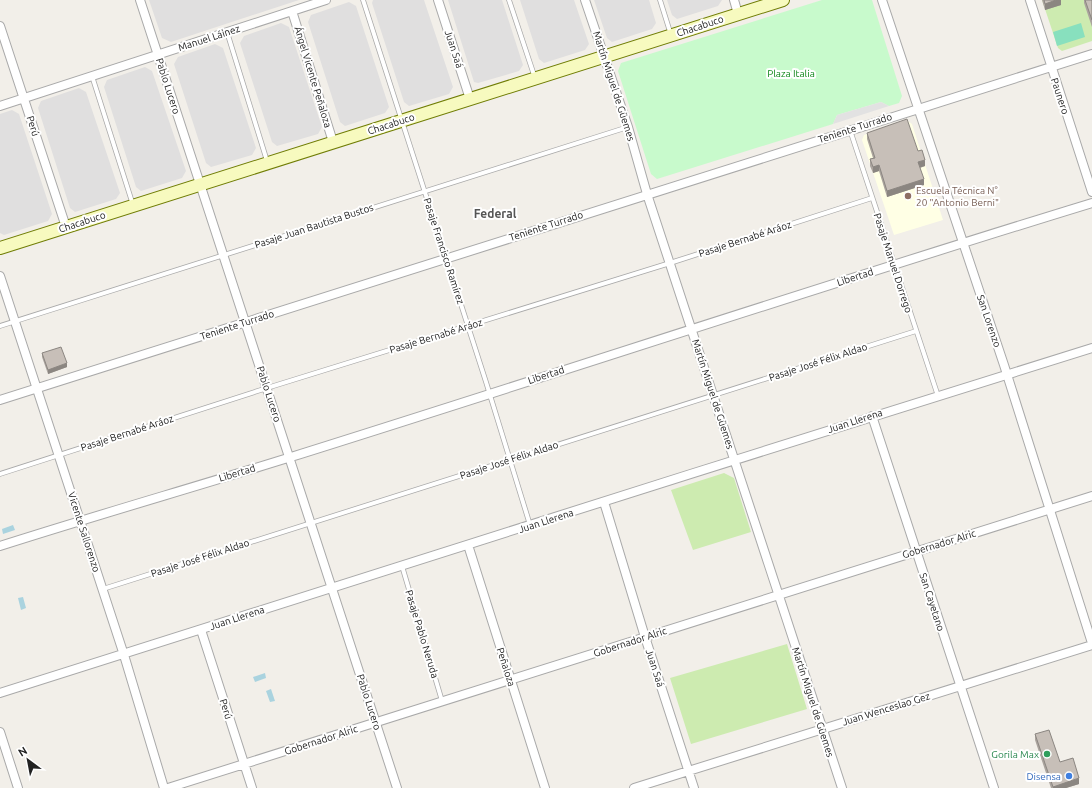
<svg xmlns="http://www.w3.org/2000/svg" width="1092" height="788" font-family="Ubuntu,sans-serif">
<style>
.residential{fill:#e0dfdf}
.education{fill:#ffffe5}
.grass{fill:#cdebb0}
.park{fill:#c8facc}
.pitch{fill:#88e0be}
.parking{fill:#e2e2e2}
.water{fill:#aad3df}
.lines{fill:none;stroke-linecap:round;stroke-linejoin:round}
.service-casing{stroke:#a9a9a9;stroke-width:5.5}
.minor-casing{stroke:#a9a9a9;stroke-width:10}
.secondary-casing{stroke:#707d05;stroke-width:14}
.service{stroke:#fff;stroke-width:4}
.minor{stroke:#fff;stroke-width:8}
.secondary{stroke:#f7fabf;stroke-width:12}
.wall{fill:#aba49e}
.shaded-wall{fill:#8b8681}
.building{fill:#c7bfb8;stroke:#8b8681}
.education-dot{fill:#8d6e63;stroke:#fff;stroke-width:1.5}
.leisure-dot{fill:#2e9e5b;stroke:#fff;stroke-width:1.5}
.shop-dot{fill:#3f7fe0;stroke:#fff;stroke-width:1.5}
.labels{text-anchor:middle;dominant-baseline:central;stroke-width:4;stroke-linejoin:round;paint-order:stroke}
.street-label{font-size:10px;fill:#222;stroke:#fff}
.park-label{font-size:10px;fill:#0c8416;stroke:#fff}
.education-label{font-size:10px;fill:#785e54;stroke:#fff;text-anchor:start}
.leisure-label{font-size:10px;fill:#27864d;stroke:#fff;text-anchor:end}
.shop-label{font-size:10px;fill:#366cbe;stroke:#fff;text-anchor:end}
.quarter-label{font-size:12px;font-weight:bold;fill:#555;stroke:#fff}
</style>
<rect width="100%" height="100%" fill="#f2efe9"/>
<path class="residential" d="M 149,0 L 299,0 L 171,42 L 162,38 Z
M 373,0 L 424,0 L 453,87 L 449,94 L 409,106 L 404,102 L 372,3 Z
M 448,0 L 502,0 L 523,65 L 519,71 L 478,83 L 474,82 Z
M 520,0 L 574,0 L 589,44 L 585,50 L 544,63 L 539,59 Z
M 594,0 L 649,0 L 656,23 L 652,29 L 612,42 L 607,38 Z
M 667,0 L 722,0 L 718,6 L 677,19 L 672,15 Z
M 349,2 L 356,6 L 389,107 L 385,113 L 345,126 L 340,122 L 308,22 L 311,15 Z
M 281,23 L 289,27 L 322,127 L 318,134 L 277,146 L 272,142 L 240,43 L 244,36 Z
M 215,44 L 223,48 L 256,148 L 252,155 L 211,167 L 206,163 L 174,64 L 178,57 Z
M 145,67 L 152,71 L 186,171 L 182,178 L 141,191 L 136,187 L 104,87 L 107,80 Z
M 79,88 L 86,92 L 120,193 L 116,199 L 75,212 L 70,208 L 38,108 L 41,101 Z
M 12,110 L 19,114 L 52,214 L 48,221 L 4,235 L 0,233 L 0,114 Z"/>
<path class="education" d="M 908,121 L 912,124 L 943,220 L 894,235 L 862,140 L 864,135 Z"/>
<path class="grass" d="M 1042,0 L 1092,0 L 1092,41 L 1062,51 L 1058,48 Z
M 724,473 L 734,478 L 751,532 L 693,550 L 671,490 Z
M 787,644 L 807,709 L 691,744 L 670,678 Z"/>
<path class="park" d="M 822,0 L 872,0 L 902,96 L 899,103 L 889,106 L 881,102 L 837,115 L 833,124 L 657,179 L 651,174 L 618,71 L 621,63 Z"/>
<path class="pitch" d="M 1081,23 L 1085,37 L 1057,46 L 1053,32 Z"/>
<path class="parking" d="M 881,102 L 889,106 L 833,124 L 837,115 Z"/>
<path class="water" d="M 13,525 L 15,530 L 3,534 L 2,529 Z
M 23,597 L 26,608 L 21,610 L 18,598 Z
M 265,673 L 266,678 L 255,682 L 253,677 Z
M 271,689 L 275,701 L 270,702 L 266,691 Z"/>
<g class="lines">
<defs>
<path id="service" d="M 363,0 L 486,382 L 530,525
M 509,0 L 535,78
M 660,0 L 671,35
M 227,32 L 267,161
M 92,76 L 133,205
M 850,130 L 938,396
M 0,326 L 628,127
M 0,474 L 267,388 L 670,263 L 872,198
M 402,566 L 442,701
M 103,589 L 916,331"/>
<path id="minor" d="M 140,0 L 397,788
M 438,0 L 470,99
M 585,0 L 628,127 L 647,194 L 842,788
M 734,0 L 738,14
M 882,0 L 1004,365 L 1092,643
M 1030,0 L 1092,192
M 292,11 L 333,142
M 0,26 L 66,227
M 0,106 L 326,0
M 0,276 L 124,655 L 164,788
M 0,400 L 1092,54
M 872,416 L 994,788
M 604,502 L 645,637 L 694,788
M 468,545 L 545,788
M 0,546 C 97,515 195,487 291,457 C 559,373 824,285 1092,203
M 201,630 L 252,788
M 0,693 C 365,580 727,460 1092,348
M 0,732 L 18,788
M 168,788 L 1092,496
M 634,788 L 1092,645"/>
<path id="secondary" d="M 0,248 L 783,0"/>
</defs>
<use href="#service" class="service-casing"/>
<use href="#minor" class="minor-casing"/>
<use href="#secondary" class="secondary-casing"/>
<use href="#service" class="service"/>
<use href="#minor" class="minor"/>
<use href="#secondary" class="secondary"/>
</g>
<path class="wall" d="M 1042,0 L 1061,0 L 1061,5 L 1045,10 Z
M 1084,0 L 1092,0 L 1092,27 L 1084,3 Z
M 867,133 L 918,151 L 925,166 L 920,168 L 924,185 L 887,197 L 879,171 L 873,173 L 870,166 L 870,159 L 873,158 L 867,139 Z
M 42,353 L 67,367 L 48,374 L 42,357 Z
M 1035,734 L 1060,762 L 1079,784 L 1066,788 L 1051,788 L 1035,740 Z"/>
<path class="shaded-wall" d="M 1056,0 L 1061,0 L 1061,5 L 1045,10 L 1045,4 Z
M 925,160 L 925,166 L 918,168 L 918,162 Z
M 879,165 L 879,171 L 873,173 L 873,167 Z
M 924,179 L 924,185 L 887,197 L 887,191 Z
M 67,363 L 67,367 L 48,374 L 48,370 Z
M 1079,778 L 1079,784 L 1066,788 L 1053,788 L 1053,787 Z"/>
<path class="building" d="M 1044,0 L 1056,0 L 1045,4 Z
M 1085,0 L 1092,0 L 1092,20 Z
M 907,119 L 918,151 L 922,150 L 925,160 L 918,162 L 924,179 L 887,191 L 879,165 L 873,167 L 870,159 L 875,158 L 867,133 Z
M 61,347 L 67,363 L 48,370 L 42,353 Z
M 1049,730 L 1060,762 L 1073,758 L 1079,778 L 1053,787 L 1035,734 Z"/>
<circle class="education-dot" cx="908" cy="196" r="4"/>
<circle class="leisure-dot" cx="1047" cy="754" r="4"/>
<circle class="shop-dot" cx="1069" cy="776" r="4"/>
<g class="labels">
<g class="street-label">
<text transform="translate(700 26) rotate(-18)">Chacabuco</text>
<text transform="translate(209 38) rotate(-18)">Manuel Láinez</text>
<text transform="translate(454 49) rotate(72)">Juan Saá</text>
<text transform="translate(313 77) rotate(73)">Ángel Vicente Peñaloza</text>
<text transform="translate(168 86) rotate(72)">Pablo Lucero</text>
<text transform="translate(614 86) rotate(72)">Martín Miguel de Güemes</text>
<text transform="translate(1060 96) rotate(72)">Paunero</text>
<text transform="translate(391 124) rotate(-18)">Chacabuco</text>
<text transform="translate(33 126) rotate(72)">Perú</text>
<text transform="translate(855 128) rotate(-18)">Teniente Turrado</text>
<text transform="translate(82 222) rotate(-18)">Chacabuco</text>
<text transform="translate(314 226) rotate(-18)">Pasaje Juan Bautista Bustos</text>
<text transform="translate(546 226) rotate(-18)">Teniente Turrado</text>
<text transform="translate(745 239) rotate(-18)">Pasaje Bernabé Aráoz</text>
<text transform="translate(444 251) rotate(72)">Pasaje Francisco Ramírez</text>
<text transform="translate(893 263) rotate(72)">Pasaje Manuel Dorrego</text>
<text transform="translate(855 277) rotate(-18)">Libertad</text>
<text transform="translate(989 321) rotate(71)">San Lorenzo</text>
<text transform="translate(237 325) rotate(-18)">Teniente Turrado</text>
<text transform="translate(436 336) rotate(-17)">Pasaje Bernabé Aráoz</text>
<text transform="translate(818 362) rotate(-18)">Pasaje José Félix Aldao</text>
<text transform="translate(546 375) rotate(-18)">Libertad</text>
<text transform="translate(269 394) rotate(72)">Pablo Lucero</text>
<text transform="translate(713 394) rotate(72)">Martín Miguel de Güemes</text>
<text transform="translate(855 421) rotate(-18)">Juan Llerena</text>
<text transform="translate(127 433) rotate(-18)">Pasaje Bernabé Aráoz</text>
<text transform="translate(509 460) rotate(-18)">Pasaje José Félix Aldao</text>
<text transform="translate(237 473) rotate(-17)">Libertad</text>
<text transform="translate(546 521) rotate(-18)">Juan Llerena</text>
<text transform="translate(84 532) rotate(72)">Vicente Sallorenzo</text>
<text transform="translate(939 544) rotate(-17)">Gobernador Alric</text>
<text transform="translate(200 558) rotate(-18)">Pasaje José Félix Aldao</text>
<text transform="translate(932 602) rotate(72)">San Cayetano</text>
<text transform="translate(237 618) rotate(-18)">Juan Llerena</text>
<text transform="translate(422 634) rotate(73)">Pasaje Pablo Neruda</text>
<text transform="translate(630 642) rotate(-18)">Gobernador Alric</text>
<text transform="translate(506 667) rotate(72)">Peñaloza</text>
<text transform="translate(655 668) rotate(72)">Juan Saá</text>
<text transform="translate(369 702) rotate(72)">Pablo Lucero</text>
<text transform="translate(813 702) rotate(72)">Martín Miguel de Güemes</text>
<text transform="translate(226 709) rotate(72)">Perú</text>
<text transform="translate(886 709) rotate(-17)">Juan Wenceslao Gez</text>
<text transform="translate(321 740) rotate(-18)">Gobernador Alric</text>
</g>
<g class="park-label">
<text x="791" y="73">Plaza Italia</text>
</g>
<g class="education-label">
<text x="916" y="190">Escuela Técnica N°<tspan x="916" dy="12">20 "Antonio Berni"</tspan></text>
</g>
<g class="leisure-label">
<text x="1039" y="754">Gorila Max</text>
</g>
<g class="shop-label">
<text x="1061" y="776">Disensa</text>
</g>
<g class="quarter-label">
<text x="495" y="213">Federal</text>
</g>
</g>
<g transform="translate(28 760) rotate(328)" stroke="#ffffff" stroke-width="3" paint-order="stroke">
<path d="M0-3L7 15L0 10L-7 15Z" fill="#222222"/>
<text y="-6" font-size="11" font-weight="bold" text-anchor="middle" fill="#222222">N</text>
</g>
</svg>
